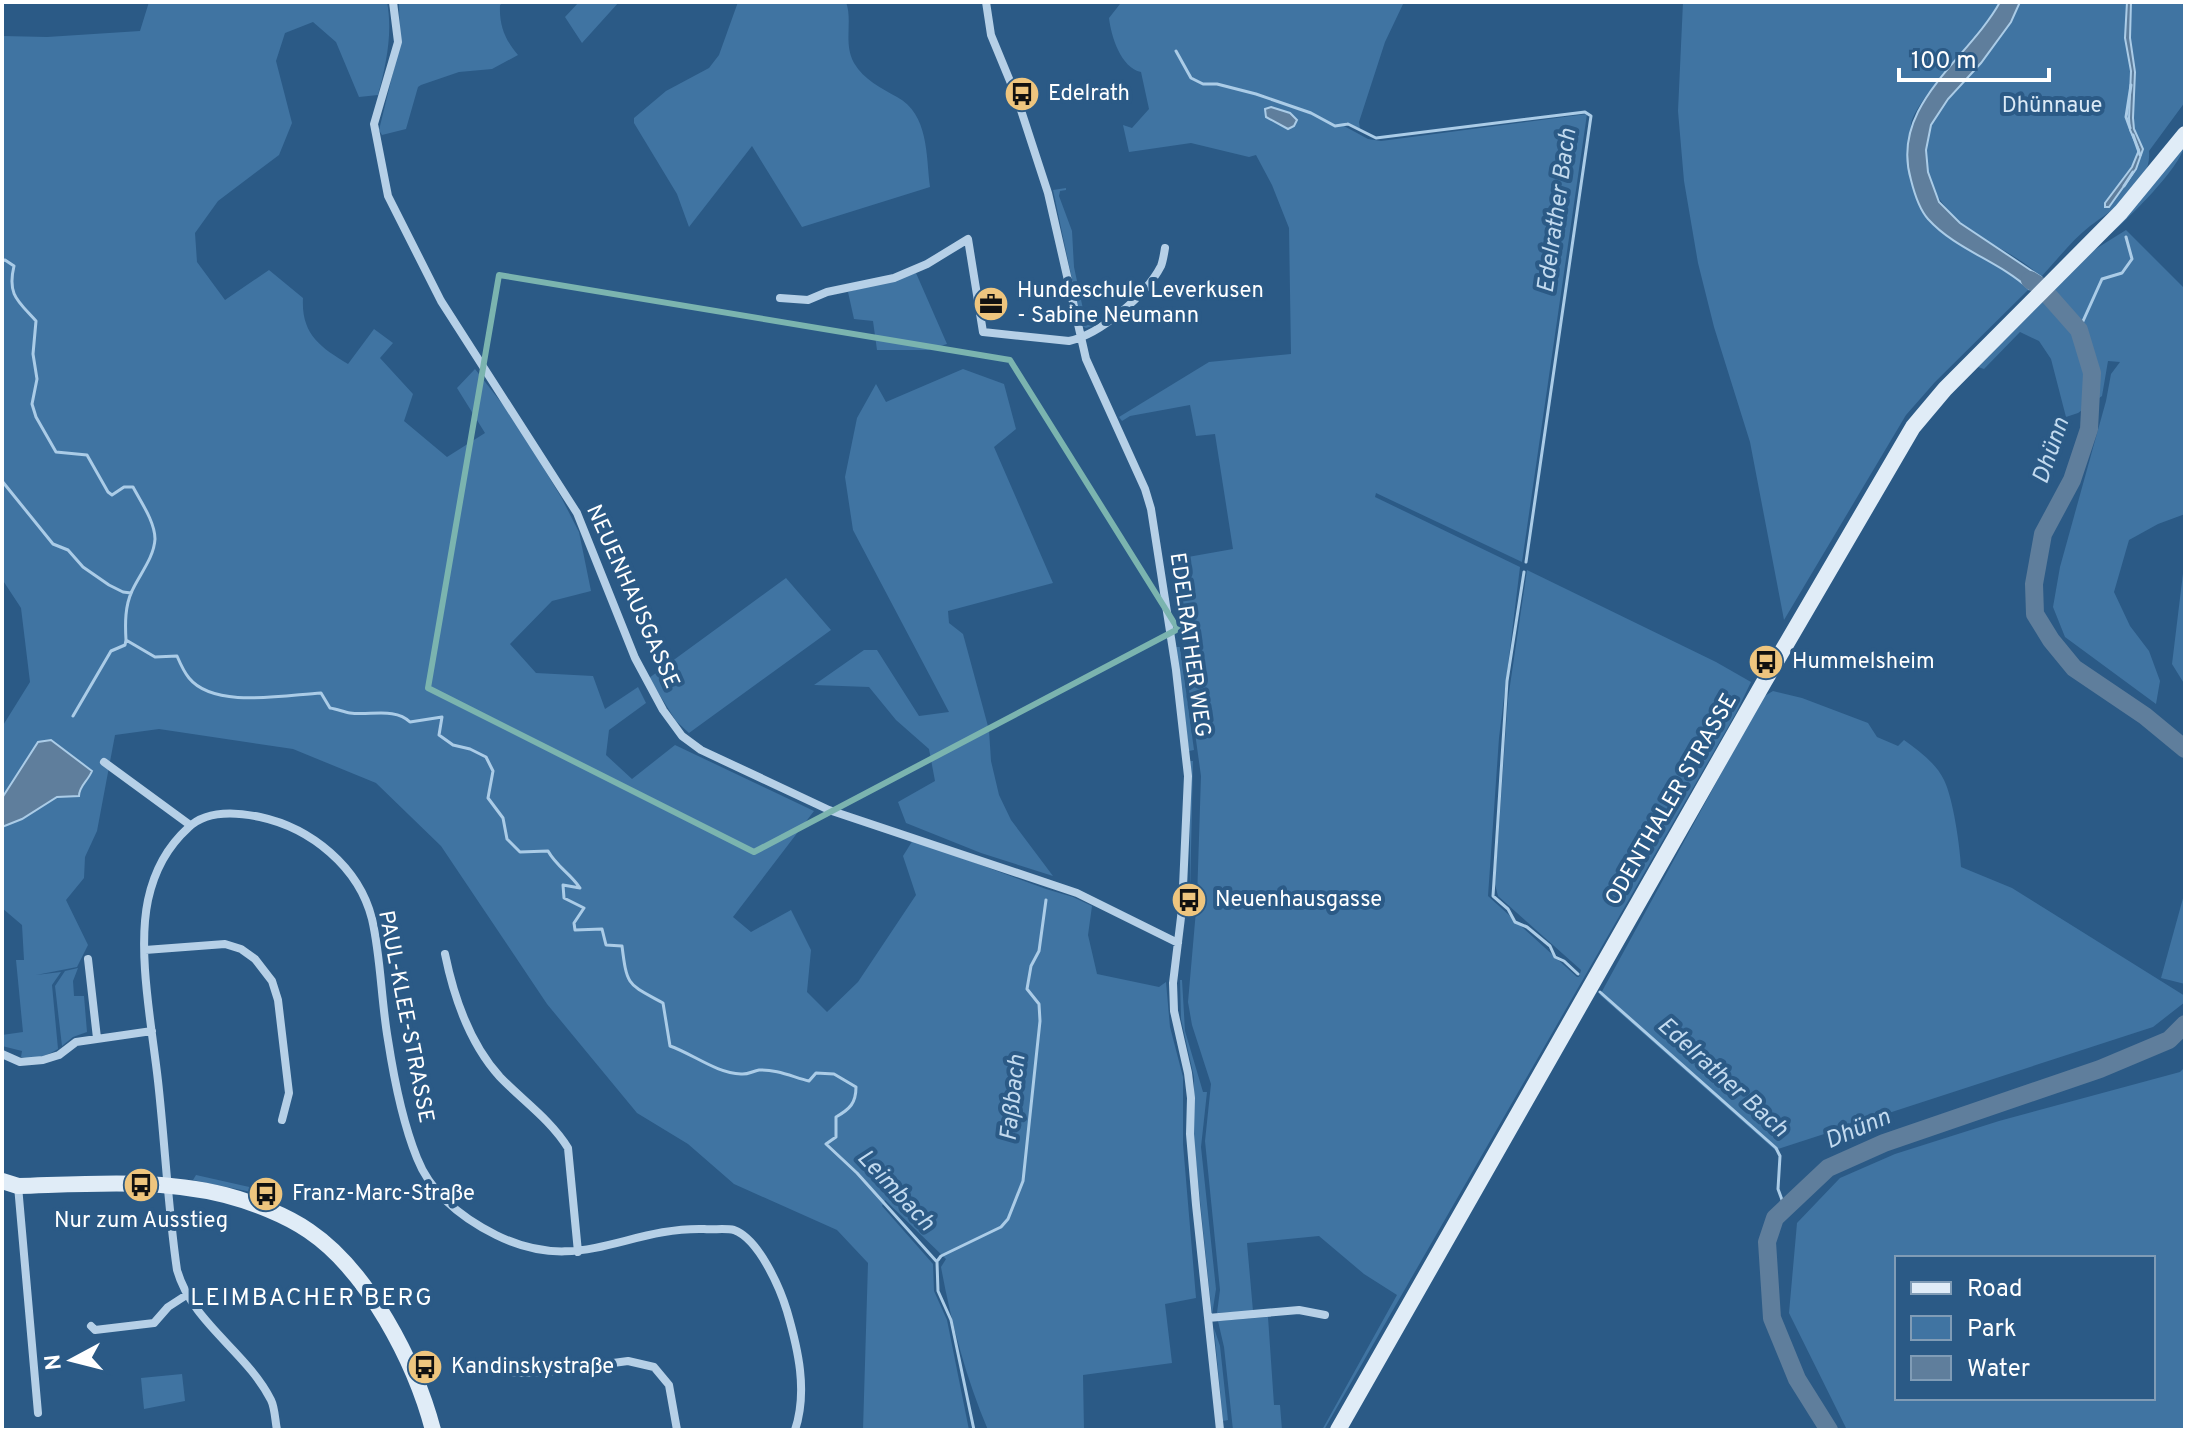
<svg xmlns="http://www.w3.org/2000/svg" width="2187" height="1432" font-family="Overpass,sans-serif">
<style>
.green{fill:#4074a2;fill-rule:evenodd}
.water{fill:#5f7e9c;stroke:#abcce7;stroke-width:2}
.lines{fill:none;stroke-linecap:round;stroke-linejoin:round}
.stream{stroke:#abcce7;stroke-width:3}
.river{stroke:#5f7e9c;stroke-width:18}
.street{stroke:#b6d0e7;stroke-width:8}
.secondary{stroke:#e0ecf7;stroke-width:16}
.marked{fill:none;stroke:#7bb4af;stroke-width:6;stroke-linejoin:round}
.labels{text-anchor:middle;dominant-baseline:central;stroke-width:8;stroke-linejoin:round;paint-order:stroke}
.poi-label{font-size:22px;fill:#fff;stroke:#2b5a86;text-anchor:start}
.park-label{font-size:22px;fill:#dae9f6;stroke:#2b5a86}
.street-label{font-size:22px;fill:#fff;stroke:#2b5a86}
.water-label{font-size:24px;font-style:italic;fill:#c2daef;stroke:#2b5a86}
.neighbourhood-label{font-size:24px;letter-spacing:2px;fill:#fff;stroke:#2b5a86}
</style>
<rect width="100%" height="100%" fill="#2b5a86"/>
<path class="green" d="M 149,2 L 387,2 C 393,33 386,65 378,95 L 359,97 L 336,42 L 313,22 L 285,33 L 276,61 L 292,123 L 279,155 L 218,201 L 195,233 L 197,262 L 225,300 L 269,270 L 303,298 C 301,334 320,347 348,364 L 374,329 L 393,343 L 380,358 L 413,394 L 404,421 L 447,457 L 485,433 L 457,388 L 475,369 L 514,419 L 561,497 L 579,532 L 591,591 L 552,601 L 510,644 L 536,673 L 593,676 L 605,709 L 638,687 L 646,703 L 609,730 L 606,755 L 632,779 L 675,745 L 814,811 L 733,917 L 751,932 L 791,910 L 811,950 L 807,992 L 827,1012 L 858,982 L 916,895 L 903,856 L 913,840 L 1046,889 L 1073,897 L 1092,906 L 1088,935 L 1097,974 L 1159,987 L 1166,982 L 1170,1027 L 1183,1077 L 1183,1144 L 1196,1298 L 1165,1304 L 1172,1363 L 1083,1375 L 1084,1430 L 988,1430 C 966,1378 951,1322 941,1267 L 946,1259 L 885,1200 L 882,1206 L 933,1264 L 934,1291 L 947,1320 L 969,1430 L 863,1430 L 868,1263 L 837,1230 L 734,1184 L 688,1144 L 637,1113 L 547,1004 L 441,846 L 376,783 L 293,749 L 159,729 L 115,735 L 97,831 L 85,857 L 84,878 L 66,900 L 88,945 L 77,967 L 36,975 L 61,972 L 52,985 L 58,1049 C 46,1056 35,1060 21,1057 L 22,1051 L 2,1046 L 2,1035 L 23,1032 L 16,960 L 24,960 L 22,925 L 2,908 L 2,727 L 30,682 L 21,608 L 2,579 L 2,36 L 47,37 L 140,31 Z
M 399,2 L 504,2 L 500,5 C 499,25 505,40 518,55 L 492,69 L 459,72 L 421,85 L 418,87 L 406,129 L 382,135 L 379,130 L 400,44 Z
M 579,2 L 619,2 L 582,43 L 565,17 Z
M 738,2 L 846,2 C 853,21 843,43 854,63 C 864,80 881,88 897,97 C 929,114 926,156 930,187 L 802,227 L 752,146 L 689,227 L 677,194 L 634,123 L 634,118 L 666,91 L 709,68 L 719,55 Z
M 1119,2 L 1404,2 L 1385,42 L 1359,122 L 1360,129 L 1346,122 L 1344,126 L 1368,139 L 1381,141 L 1587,114 L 1522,562 L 1376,493 L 1375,497 L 1520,567 L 1499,738 L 1488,896 L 1577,977 L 1579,977 L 1581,970 L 1498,896 L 1495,884 L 1508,699 L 1527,570 L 1716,662 L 1751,682 L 1736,713 L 1324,1430 L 1322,1430 L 1397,1295 L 1364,1274 L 1319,1236 L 1247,1243 L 1253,1311 L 1217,1313 L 1220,1290 L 1205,1141 L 1211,1084 L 1192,1025 L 1188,1002 L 1197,899 L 1201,776 L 1171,560 L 1233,549 L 1215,434 L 1196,436 L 1190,405 L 1130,416 L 1122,421 L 1119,417 L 1209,362 L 1291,354 L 1289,228 L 1272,185 L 1256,155 L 1249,157 L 1191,143 L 1129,152 L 1123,125 L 1132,128 L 1149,109 L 1141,72 C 1121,68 1111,36 1109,18 L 1120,4 Z
M 1683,2 L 2000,2 C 1983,32 1914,100 1911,125 C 1910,140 1915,158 1917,173 C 1919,188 1918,209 1929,220 C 1958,250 1999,261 2029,289 L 1935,382 L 1906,415 L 1784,620 L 1750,442 L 1714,327 L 1698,263 L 1684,181 L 1678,111 Z
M 2010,2 L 2185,2 L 2185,102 L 2149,151 C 2152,185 2113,209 2090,226 C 2072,240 2056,261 2041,277 C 2020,256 1986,243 1962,224 C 1943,209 1934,188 1918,171 L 1941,92 Z
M 2185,142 C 2185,164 2126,221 2108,236 Z
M 1066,188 L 1066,190 L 1060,191 L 1059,196 L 1072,231 L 1074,267 L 1086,323 L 1094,322 L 1095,325 L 1086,328 L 1082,326 L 1053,190 Z
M 2126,230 L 2185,289 L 2185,514 L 2158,524 L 2129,540 L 2114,592 L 2130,626 L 2149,651 L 2160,681 L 2156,704 L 2065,637 L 2053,607 L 2060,567 L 2106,401 L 2111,374 L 2120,362 L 2108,361 L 2102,396 L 2078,413 L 2066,417 L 2051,359 L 2039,341 L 2020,332 L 1984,369 L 1978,367 L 2086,255 Z
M 916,273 L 947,344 L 928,350 L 877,350 L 873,321 L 854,319 L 848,292 Z
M 963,369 L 1004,384 L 1016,429 L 994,447 L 1053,583 L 948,611 L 949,623 L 963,634 L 989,730 L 991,761 L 999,795 L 1011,820 L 1053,876 L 981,853 L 906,823 L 898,802 L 935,781 L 929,749 L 896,720 L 869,687 L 814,685 L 864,650 L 877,650 L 919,716 L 949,712 L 853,530 L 845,477 L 857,418 L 876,384 L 886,402 Z
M 2185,557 L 2185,685 L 2172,664 Z
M 786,578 L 831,630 L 689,733 L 676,721 L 649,678 Z
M 1175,647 L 1180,647 L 1194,750 L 1189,751 Z
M 1773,691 L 1802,698 L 1868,723 L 1877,737 L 1898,746 L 1904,740 C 1918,750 1936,763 1944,780 C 1953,798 1960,846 1961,867 L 2012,888 L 2185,996 L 2185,1002 L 2153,1027 L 1775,1150 L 1600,995 L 1763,697 Z
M 1190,761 L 1193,761 L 1190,896 Z
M 2185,891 L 2185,984 L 2161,978 Z
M 78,968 L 73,981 L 74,996 L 84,996 L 87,1032 L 73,1037 L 62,1046 L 55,986 L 65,971 Z
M 1180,980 L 1182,980 L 1185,1031 L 1203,1092 L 1207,1092 L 1201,1147 L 1216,1289 L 1212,1315 L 1194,1143 L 1194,1077 L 1181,1019 Z
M 2185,1067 L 2185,1430 L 1847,1430 L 1789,1313 L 1797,1223 L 1840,1178 L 1895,1154 L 1999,1121 L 2180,1072 ZM 2153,1258 L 2153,1398 L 1897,1398 L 1897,1258 Z
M 196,1175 L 263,1190 L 261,1194 L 193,1180 Z
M 1268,1317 L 1274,1405 L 1280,1405 L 1282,1430 L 1233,1430 L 1224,1347 L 1218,1321 Z
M 1214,1328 L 1220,1346 L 1228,1420 L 1223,1421 Z
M 182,1374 L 185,1401 L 144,1409 L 141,1378 Z"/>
<path class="water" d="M 2000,2 L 2020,2 L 2011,22 L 1981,63 L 1948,99 L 1931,125 L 1926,150 L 1928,172 L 1939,202 L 1960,223 L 2041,277 L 2029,289 C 1999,261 1956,250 1928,219 C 1920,210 1914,192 1911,180 C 1889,105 1968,60 2000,2 Z
M 2127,2 L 2131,2 L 2130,38 L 2135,72 L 2133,118 L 2134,129 L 2143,149 L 2136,169 L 2109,207 L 2105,207 L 2105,203 L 2132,167 L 2139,150 L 2130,130 L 2129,118 L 2131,71 L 2125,38 Z
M 1271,107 L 1290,113 L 1297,120 L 1294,126 L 1288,129 L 1266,117 L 1265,109 Z
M 51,740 L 92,771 C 88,781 79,786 79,796 L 57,797 L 22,819 L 2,827 L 2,798 L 38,742 Z"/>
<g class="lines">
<path class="stream" d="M 1176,51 L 1191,78 L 1203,84 L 1217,84 L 1256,94 L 1311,113 L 1335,126 L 1348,124 L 1376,138 L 1585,112 L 1591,116 L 1526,562
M 2130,128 L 2126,117 L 2131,85
M 2133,135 L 2140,155
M 2124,186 L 2133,172
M 2,261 L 5,260 L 14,266 C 7,295 18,301 36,321 L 33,354 L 37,379 L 32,404 L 36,417 L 56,452 L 87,455 L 108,492 L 112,495 L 124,487 L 133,487 C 141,502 155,522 155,539 C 154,558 139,575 132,591 C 125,606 125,623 126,640 L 155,657 L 177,656 C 180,663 184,672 189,678 C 214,709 285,695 321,693 L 330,708 C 337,709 344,712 350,713 C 369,716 395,707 410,722 L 442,717 L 439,735 L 453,745 L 470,749 L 486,757 L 493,771 L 488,798 L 503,818 L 507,839 L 520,852 L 548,851 C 557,867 570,873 580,888 L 563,885 L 564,898 L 584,908 L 574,923 L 575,930 L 602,929 L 606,945 L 622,946 C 627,987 628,984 663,1003 L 670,1046 C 693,1054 716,1073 741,1074 C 747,1075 753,1071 759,1070 C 776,1069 793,1077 809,1081 L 816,1073 L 834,1074 L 856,1087 C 856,1103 850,1109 836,1117 L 836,1137 L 826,1144 L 857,1173 L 937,1262 L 938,1291 L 951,1320 L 974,1430
M 2079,330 L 2102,279 L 2122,273 L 2132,259 L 2126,237
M 2,481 L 53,544 L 68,550 L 83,567 L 109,585 L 123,592 L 131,593
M 1524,572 L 1507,681 L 1493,896 L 1508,909 L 1515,922 L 1527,927 L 1550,946 L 1555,957 L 1564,961 L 1578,974
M 73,716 L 111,651 L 125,645 L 126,640
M 1600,992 L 1776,1148 L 1780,1156 L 1778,1189 L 1785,1208
M 938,1260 L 941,1256 L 1001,1227 L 1008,1219 L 1023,1181 L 1040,1021 L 1039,1004 L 1027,989 L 1031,966 L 1039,951 L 1046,900"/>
<path class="river" d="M 2030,280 L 2040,286 L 2079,330 L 2092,373 L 2089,429 L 2072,480 L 2043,534 L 2034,584 L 2035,614 L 2051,640 L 2074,668 L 2145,716 L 2185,749
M 1829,1430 L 1797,1379 L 1772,1318 L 1767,1242 L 1775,1218 L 1828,1168 L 1884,1143 L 2100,1069 L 2169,1040 L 2185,1024"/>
<path class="street" d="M 393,2 L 398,42 L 374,124 L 388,196 L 441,301 L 577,513 L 635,658 L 663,710 L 682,736 L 701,750 L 829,810 L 1077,893 L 1178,943
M 986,2 L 991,35 L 1017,98 L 1048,193 L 1086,359 L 1145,489 L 1151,509 L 1176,670 L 1188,776 L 1182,909 L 1173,983 L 1174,1011 L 1188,1073 L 1191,1098 L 1190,1134 L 1196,1205 L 1220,1430
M 780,298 L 808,300 L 827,292 L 894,278 L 927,264 L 968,239 L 983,332 L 1069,341 C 1101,334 1146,295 1161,266 C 1163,261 1164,254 1165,248
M 104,762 L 190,825
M 145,950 L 225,944 L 241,949 L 255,959 L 272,981 L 278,1000 L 289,1093 L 282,1120
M 445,954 C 454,998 469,1043 500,1077 C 522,1100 551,1120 568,1148 L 578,1252
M 88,959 L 97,1038
M 2,1054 L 20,1062 L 43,1060 L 59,1055 L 76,1042 L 152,1031
M 18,1186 L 38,1413
M 1208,1318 L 1299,1310 L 1325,1315
M 91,1326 L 95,1330 L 154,1323 L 168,1307 L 188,1294
M 500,1370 L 515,1373 L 546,1372 L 628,1361 L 654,1367 L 669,1385 L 677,1430
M 277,1430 C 275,1420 275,1408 271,1400 C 247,1352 192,1323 177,1270 C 168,1208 165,1144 158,1081 C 152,1027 137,952 148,900 C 154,872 167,847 188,828 C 206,810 236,812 260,817 C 311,828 359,867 372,919 C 381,958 381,1000 388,1040 C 394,1079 402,1121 417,1158 C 431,1194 462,1218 496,1235 C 578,1276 625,1227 704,1229 C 712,1230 726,1228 734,1230 C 759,1239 780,1288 787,1311 C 798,1349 808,1391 795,1430"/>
<path class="secondary" d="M 2,1181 L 18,1186 C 86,1184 158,1178 225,1195 C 252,1202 286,1215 309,1231 C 368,1271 415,1362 433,1430
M 1338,1430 L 1764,682 L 1913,427 L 1945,389 L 2121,212 L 2185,134"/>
</g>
<path class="marked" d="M 499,275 L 1010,360 L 1178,629 L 754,852 L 428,688 Z"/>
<defs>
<symbol id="bus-disc" viewBox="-11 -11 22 22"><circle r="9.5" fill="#eec57e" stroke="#2b5a86"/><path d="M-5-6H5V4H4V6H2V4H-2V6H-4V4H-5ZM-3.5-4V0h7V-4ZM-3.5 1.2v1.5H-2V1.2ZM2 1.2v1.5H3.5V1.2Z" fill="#111"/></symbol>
<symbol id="office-disc" viewBox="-11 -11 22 22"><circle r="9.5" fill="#eec57e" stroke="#2b5a86"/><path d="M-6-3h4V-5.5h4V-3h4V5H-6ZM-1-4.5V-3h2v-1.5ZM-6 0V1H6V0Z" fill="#111"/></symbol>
</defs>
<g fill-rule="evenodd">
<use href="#bus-disc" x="1002" y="74" width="40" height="40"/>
<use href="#office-disc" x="971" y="284" width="40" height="40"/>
<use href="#bus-disc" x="1746" y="642" width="40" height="40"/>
<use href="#bus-disc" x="1169" y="880" width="40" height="40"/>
<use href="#bus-disc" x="121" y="1165" width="40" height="40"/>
<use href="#bus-disc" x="246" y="1174" width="40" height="40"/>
<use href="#bus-disc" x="405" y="1347" width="40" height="40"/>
</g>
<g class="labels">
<g class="poi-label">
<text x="1048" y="94">Edelrath</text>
<text x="1017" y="291">Hundeschule Leverkusen<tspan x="1017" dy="25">- Sabine Neumann</tspan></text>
<text x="1792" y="662">Hummelsheim</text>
<text x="1215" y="900">Neuenhausgasse</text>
<text x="292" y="1194">Franz-Marc-Straße</text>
<text x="141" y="1221" text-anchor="middle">Nur zum Ausstieg</text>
<text x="451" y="1367">Kandinskystraße</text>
</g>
<g class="park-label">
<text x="2052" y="106">Dhünnaue</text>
</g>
<g class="street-label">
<text transform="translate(632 597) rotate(66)">NEUENHAUSGASSE</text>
<text transform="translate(1189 645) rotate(82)">EDELRATHER WEG</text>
<text transform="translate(1672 800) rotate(-60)">ODENTHALER STRASSE</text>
<text transform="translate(405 1017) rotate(79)">PAUL-KLEE-STRASSE</text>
</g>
<g class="water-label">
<text transform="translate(1558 211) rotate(-82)">Edelrather Bach</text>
<text transform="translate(2052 451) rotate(-71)">Dhünn</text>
<text transform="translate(1722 1078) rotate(42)">Edelrather Bach</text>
<text transform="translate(1014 1098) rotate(-84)">Faßbach</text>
<text transform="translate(1858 1130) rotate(-23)">Dhünn</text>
<text transform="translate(895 1191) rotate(47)">Leimbach</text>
</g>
<g class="neighbourhood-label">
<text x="312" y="1299">LEIMBACHER BERG</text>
</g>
</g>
<rect width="2187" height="1432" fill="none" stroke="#ffffff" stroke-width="8"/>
<rect x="1895" y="1256" width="260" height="144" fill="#2b5a86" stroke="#809cb6" stroke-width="2"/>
<rect x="1911" y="1282" width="40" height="12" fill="#e0ecf7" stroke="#809cb6" stroke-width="2"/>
<text x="1967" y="1296" font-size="24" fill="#ffffff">Road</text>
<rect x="1911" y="1316" width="40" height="24" fill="#4074a2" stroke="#809cb6" stroke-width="2"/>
<text x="1967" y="1336" font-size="24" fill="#ffffff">Park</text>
<rect x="1911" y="1356" width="40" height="24" fill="#5f7e9c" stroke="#809cb6" stroke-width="2"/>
<text x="1967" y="1376" font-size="24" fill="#ffffff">Water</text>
<g transform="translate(72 1360) rotate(263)" stroke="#2b5a86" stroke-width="6" paint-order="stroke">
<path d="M0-6L14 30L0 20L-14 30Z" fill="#ffffff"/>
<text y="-12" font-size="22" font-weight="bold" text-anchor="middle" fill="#ffffff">N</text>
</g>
<path d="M1899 68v12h150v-12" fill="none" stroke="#ffffff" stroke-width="4"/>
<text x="1911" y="68" font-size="24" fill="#ffffff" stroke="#2b5a86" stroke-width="6" paint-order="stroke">100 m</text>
</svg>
